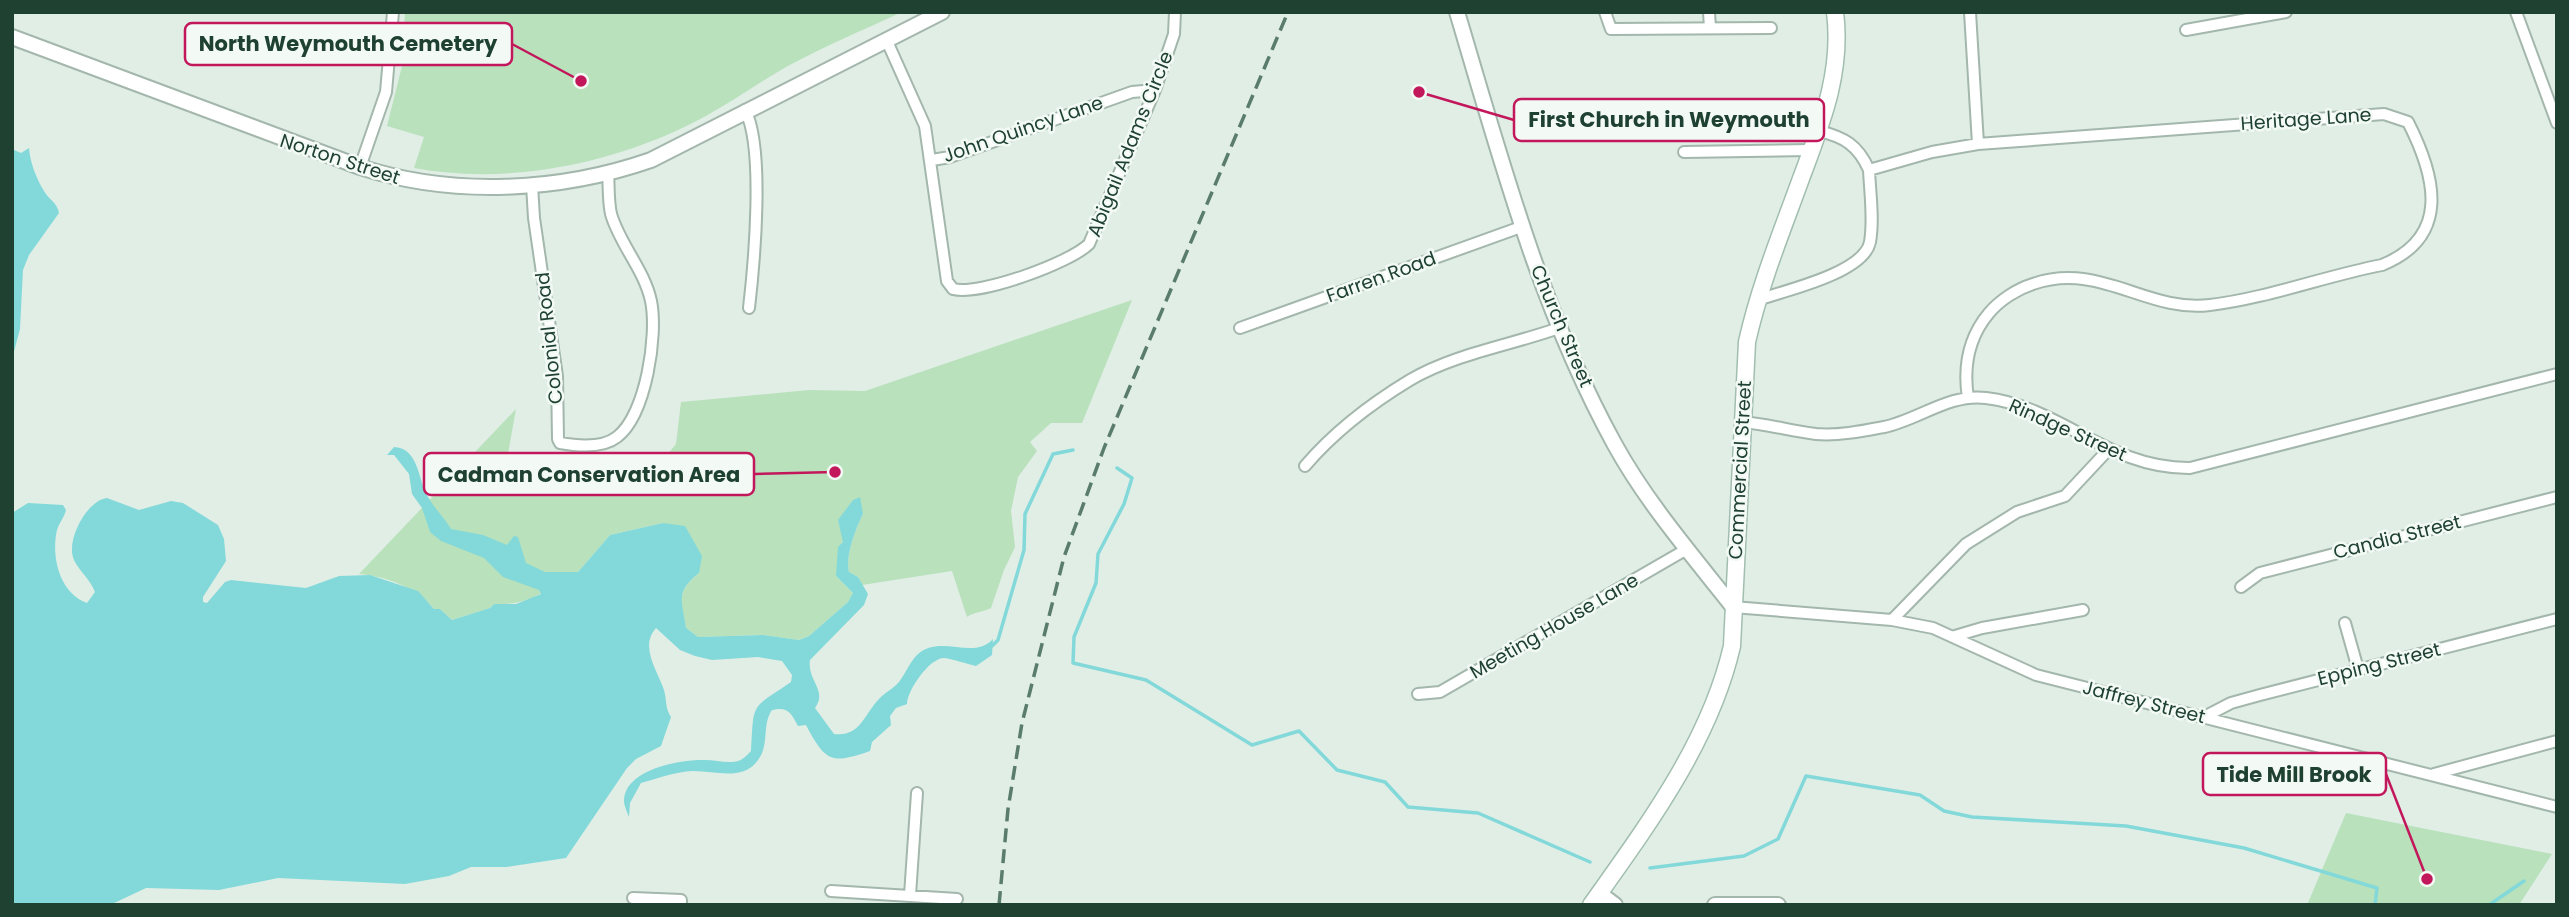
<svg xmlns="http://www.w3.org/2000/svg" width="2569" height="917" font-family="Poppins,sans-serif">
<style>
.green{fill:#b8e1bc}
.water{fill:#83d9d9}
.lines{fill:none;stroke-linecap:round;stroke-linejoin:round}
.stream{stroke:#83d9d9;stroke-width:3.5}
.minor-casing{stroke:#a3b7ac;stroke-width:14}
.tertiary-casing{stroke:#a3b7ac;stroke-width:18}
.secondary-casing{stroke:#a1beaf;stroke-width:19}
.minor{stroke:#fff;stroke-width:10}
.tertiary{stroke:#fff;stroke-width:14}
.secondary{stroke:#fff;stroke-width:16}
.rail{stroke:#5a7c6d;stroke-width:3.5;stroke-dasharray:14 7;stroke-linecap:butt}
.labels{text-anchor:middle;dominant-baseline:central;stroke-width:5;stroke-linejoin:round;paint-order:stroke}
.street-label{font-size:19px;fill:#1f4132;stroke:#f3faf5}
.leader{fill:none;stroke:#c2185b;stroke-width:2.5}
.callout-dot{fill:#c2185b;stroke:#f3faf5;stroke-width:2.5}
.callout{fill:#f3faf5;stroke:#c2185b;stroke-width:2.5}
.callout-label{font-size:21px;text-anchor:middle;font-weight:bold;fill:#1f4132}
</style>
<rect width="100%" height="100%" fill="#e1eee6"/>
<path class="green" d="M 405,12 L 902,12 C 863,30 823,47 786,67 C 758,83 732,102 704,117 C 619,163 509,186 414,168 L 424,137 L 387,126 L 402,66 Z
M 1132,300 L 1082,423 L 1051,423 L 1030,442 L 1037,451 L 1018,477 L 1011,511 L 1015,547 L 1004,570 L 991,608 C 983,612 974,612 967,617 L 952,571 L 862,585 L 858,577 L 849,572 C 845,556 856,528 863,514 L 838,520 L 844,536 L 836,576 L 853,593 L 848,602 L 809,636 L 798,640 L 763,635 L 698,637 L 686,628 C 681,600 676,592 699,573 L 663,523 L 610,535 L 578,572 L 571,573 C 542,593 530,605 494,604 L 490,608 L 452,620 L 440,609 L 434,609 C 419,588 385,576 359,574 L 516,409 L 506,465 L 520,481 L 571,490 L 619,487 L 636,482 L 657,467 L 676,444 L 681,402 L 809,390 L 865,391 Z
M 2346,813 L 2552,854 L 2519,905 L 2307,905 Z"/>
<path class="water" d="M 29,148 C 30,162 36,178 44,191 C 49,200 57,202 59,213 L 29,255 L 23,270 L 20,329 L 12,359 L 12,149 L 21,153 Z
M 394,447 C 417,448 418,475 425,491 C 431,505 443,516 451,529 L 483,535 L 507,545 L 514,536 L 518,537 L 526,563 L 545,572 L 578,572 L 610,535 L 663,523 L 685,526 L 702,556 L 699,573 C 675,592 682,600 686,628 L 698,637 L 763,635 L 799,640 L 809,636 L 848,602 L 853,593 L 836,576 L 838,547 L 843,542 L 838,520 L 853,500 L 860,497 L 863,514 C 856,528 845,556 849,572 L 858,577 L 868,594 L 864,605 L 810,660 C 807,681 828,690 815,708 L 834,734 C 860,737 864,715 878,700 C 884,693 893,689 899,682 C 905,674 910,662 917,655 C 940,633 973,661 993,639 L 992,655 L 976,666 C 966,664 954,659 944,658 C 929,658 907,691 907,704 L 896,708 L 890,716 L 891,725 L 872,742 L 870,751 C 832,764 826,763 806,725 L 798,726 C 791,713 788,706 772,710 C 762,725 769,742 760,757 C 743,786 709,767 683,772 C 669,774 655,779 641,783 L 630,803 L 629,817 C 627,812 624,805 624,801 C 624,769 682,759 705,760 C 716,760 729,764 738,761 C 744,759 747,755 751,751 C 754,701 750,710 791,682 L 792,675 L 782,661 L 758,657 L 712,660 L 695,656 L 680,650 L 656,628 C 639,647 658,671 664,690 C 667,701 665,708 671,717 L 661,746 L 636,759 L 627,768 L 566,858 L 506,867 L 471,867 L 449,876 L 405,884 L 278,878 L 219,890 L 146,888 L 110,905 L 12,905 L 12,513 L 28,503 L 63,505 L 66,510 C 64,518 59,523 57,530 C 51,556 59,593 87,603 L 95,592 C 90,579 79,571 74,560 C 65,541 87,500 107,498 L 139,510 L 171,501 L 183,503 L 218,525 L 224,539 L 226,561 L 203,597 L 203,602 L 207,603 L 225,582 L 231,580 L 306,588 L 339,576 L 370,575 L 418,591 L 434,609 L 440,609 L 452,620 L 490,608 L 494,604 L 516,604 L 541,594 L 539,590 L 503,577 L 484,558 L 441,541 L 430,532 L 422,508 L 412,494 L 409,474 L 394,455 L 387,455 Z"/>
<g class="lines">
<path class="stream" d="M 1117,468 L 1132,478 L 1124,504 L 1098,554 L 1096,583 L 1074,637 L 1073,663 L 1146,680 L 1252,745 L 1299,731 L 1337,770 L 1385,782 L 1408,807 L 1478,813 L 1590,862
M 992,646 L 998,640 L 1024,550 L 1025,514 L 1053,454 L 1073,450
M 1650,868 L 1744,856 L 1778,839 L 1806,776 L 1920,795 L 1944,811 L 1972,817 L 2126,826 L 2244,848 L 2377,888 L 2375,905
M 2489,905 L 2524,881"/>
<defs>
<path id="minor" d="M 1605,12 L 1611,29 L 1771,28
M 1709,12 L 1710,28
M 1970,12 L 1978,144
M 2516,12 L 2557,123
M 2186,30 L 2286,12
M 886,39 L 925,126 L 947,281 L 953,289 C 979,296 1070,263 1089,244 L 1155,90 L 1174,34 L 1175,12
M 745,110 C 765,147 754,265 749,308
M 1684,152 L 1812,150
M 932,160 L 950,157 L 1132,92 L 1155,90
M 360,167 L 386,92 L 393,12
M 1869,170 L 1932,152 L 1978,144 L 2384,114 L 2408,122 C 2436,177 2451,237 2382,265 C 2325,276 2268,298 2210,305 C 2147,313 2100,261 2033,284 C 2017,289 2000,300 1989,313 C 1968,338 1963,366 1968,398
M 532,185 L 534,218 L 557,376 L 558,439 L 560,443 C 577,446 603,448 617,437 C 646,415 658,335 651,301 C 644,269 620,245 611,214 C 608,201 609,185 608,172
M 1757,300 C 1784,291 1864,273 1870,242 C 1874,219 1870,193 1869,170 C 1858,145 1844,137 1819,131
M 1240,328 L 1521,227
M 1742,422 C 1767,424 1791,431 1816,434 C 1838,436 1863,431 1884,427 C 1918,420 1950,393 1986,398 C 2062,407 2108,469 2190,468 L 2557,374
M 1305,466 C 1334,432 1372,403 1410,380 C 1454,354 1511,345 1559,328
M 2241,587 L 2260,573 L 2557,497
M 1733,607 L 1892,620 L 1933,628 L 2036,675 L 2557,807
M 1892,620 L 1966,544 L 2017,512 L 2065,496 L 2108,450
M 2345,623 L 2358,669
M 1955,636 L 1982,628 L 2083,610
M 1418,694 L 1440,692 L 1687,549
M 2204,717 L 2231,703 L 2260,695 L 2557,619
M 2434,774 L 2557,741
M 831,891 L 957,899
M 910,895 L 917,793
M 633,898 L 681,900 L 681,905"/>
<path id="tertiary" d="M 1457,12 C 1501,159 1540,309 1615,445 C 1647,503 1692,555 1733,607
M 12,37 L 360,167 C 452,197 559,192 651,160 L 942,12
M 1599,893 L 1615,905
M 1715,905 L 1778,905"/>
<path id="secondary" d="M 1591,905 C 1647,826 1710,742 1732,646 L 1747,342 C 1759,288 1780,236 1799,184 C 1820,127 1843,74 1835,12"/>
</defs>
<use href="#minor" class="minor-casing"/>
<use href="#tertiary" class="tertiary-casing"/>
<use href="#secondary" class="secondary-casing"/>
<use href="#minor" class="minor"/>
<use href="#tertiary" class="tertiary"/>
<use href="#secondary" class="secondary"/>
<path class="rail" d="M 999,905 L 1008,809 L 1022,723 L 1064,557 L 1104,448 L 1288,12"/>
</g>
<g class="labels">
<g class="street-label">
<text transform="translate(2306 119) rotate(-4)">Heritage Lane</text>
<text transform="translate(1023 129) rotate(-19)">John Quincy Lane</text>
<text transform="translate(1130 144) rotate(-68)">Abigail Adams Circle</text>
<text transform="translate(340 159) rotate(18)">Norton Street</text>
<text transform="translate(1381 277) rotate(-20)">Farren Road</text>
<text transform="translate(1562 326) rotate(67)">Church Street</text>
<text transform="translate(549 338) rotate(-96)">Colonial Road</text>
<text transform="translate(2068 430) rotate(24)">Rindge Street</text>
<text transform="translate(1740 470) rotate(-87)">Commercial Street</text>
<text transform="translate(2397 537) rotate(-14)">Candia Street</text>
<text transform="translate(1554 626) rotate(-30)">Meeting House Lane</text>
<text transform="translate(2379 664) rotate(-14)">Epping Street</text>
<text transform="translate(2144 702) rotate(14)">Jaffrey Street</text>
</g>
</g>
<path class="leader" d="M581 81L512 44M1419 92L1514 120M835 472L754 474M2427 879L2386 774"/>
<g class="callout-dot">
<circle cx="581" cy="81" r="7"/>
<circle cx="1419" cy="92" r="7"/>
<circle cx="835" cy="472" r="7"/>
<circle cx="2427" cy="879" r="7"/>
</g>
<g class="callout">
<rect x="185" y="23" width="327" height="42" rx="7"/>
<rect x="1514" y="99" width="310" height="42" rx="7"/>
<rect x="424" y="453" width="330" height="42" rx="7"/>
<rect x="2203" y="753" width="183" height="42" rx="7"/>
</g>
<g class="callout-label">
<text x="348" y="51">North Weymouth Cemetery</text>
<text x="1669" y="127">First Church in Weymouth</text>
<text x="589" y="482">Cadman Conservation Area</text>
<text x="2294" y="782">Tide Mill Brook</text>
</g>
<rect width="2569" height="917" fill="none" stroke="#1f4132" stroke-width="28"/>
</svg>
